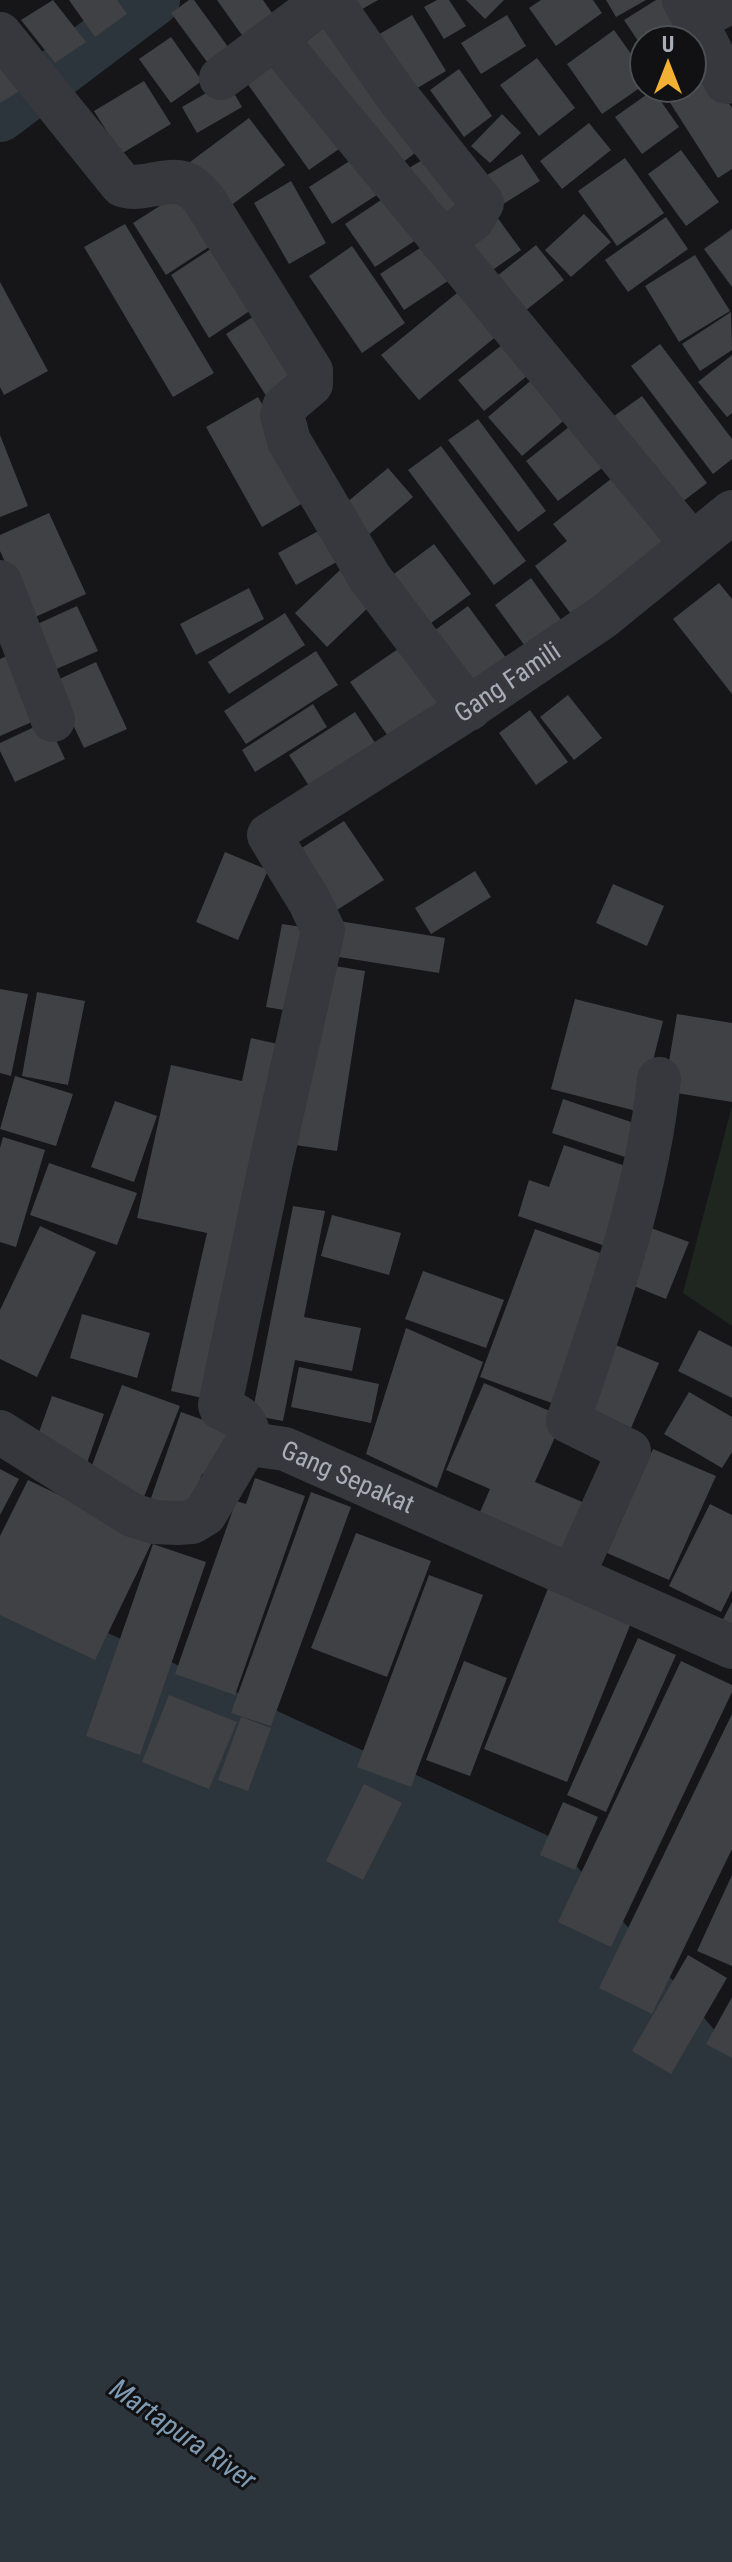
<svg xmlns="http://www.w3.org/2000/svg" width="732" height="2562" font-family="'Roboto Condensed',sans-serif">
<style>
.green{fill:#1e261f}
.water{fill:#2c353c}
.lines{fill:none;stroke-linecap:round;stroke-linejoin:round}
.canal{stroke:#2c353c;stroke-width:52}
.building{fill:#404145}
.minor{stroke:#37383d;stroke-width:44}
.labels{text-anchor:middle;dominant-baseline:central;stroke-width:6;stroke-linejoin:round;paint-order:stroke}
.street-label{font-size:26px;fill:#a8adb8;stroke:#111113}
.water-label{font-size:28px;font-style:italic;fill:#7f9bb3;stroke:#111113}
</style>
<rect width="100%" height="100%" fill="#161618"/>
<path class="green" d="M 732,1106 L 732,1326 L 683,1293 Z"/>
<path class="water" d="M 0,1540 L 84,1622 L 553,1838 L 732,2051 L 732,2562 L 0,2562 Z"/>
<g class="lines">
<path class="canal" d="M 0,116 L 154,0"/>
</g>
<path class="building" d="M 53,0 L 86,42 L 55,63 L 21,20 Z
M 69,0 L 117,0 L 127,14 L 95,37 Z
M 189,0 L 194,0 L 231,51 L 210,66 L 171,13 Z
M 217,0 L 263,0 L 279,23 L 249,45 Z
M 351,0 L 378,0 L 357,12 Z
M 437,0 L 449,0 L 466,26 L 444,39 L 424,7 Z
M 466,0 L 504,0 L 485,19 Z
M 541,0 L 593,0 L 602,13 L 556,46 L 529,8 Z
M 606,0 L 646,0 L 616,17 Z
M 656,0 L 665,0 L 690,40 L 644,40 L 644,50 L 624,20 Z
M 412,15 L 446,71 L 404,96 L 371,39 Z
M 507,15 L 526,46 L 481,74 L 461,43 Z
M 331,22 L 428,143 L 393,170 L 297,49 Z
M 614,30 L 644,72 L 644,85 L 602,114 L 567,64 Z
M 171,37 L 202,81 L 171,103 L 139,59 Z
M 277,46 L 346,144 L 309,170 L 239,72 Z
M 0,57 L 21,90 L 0,103 Z
M 537,58 L 575,108 L 539,136 L 500,85 Z
M 704,64 L 732,108 L 732,169 L 718,178 L 662,90 L 666,88 L 692,88 L 692,72 Z
M 459,69 L 492,116 L 464,137 L 430,90 Z
M 144,81 L 171,124 L 121,154 L 94,111 Z
M 227,81 L 242,107 L 197,133 L 182,107 Z
M 653,90 L 679,127 L 642,154 L 615,117 Z
M 502,114 L 521,133 L 490,163 L 471,146 Z
M 249,118 L 285,165 L 222,212 L 186,165 Z
M 589,123 L 611,150 L 562,189 L 540,161 Z
M 681,150 L 719,202 L 686,226 L 648,174 Z
M 436,152 L 469,206 L 435,227 L 402,172 Z
M 362,153 L 386,189 L 332,224 L 309,187 Z
M 522,154 L 540,181 L 497,208 L 479,180 Z
M 625,158 L 664,213 L 617,246 L 578,191 Z
M 291,181 L 326,243 L 289,264 L 254,203 Z
M 396,190 L 425,234 L 375,267 L 345,224 Z
M 183,191 L 218,241 L 166,275 L 133,223 Z
M 584,214 L 611,242 L 571,277 L 545,250 Z
M 497,217 L 521,250 L 480,279 L 455,248 Z
M 666,217 L 688,249 L 628,292 L 605,260 Z
M 125,224 L 214,373 L 173,397 L 84,247 Z
M 732,229 L 732,287 L 704,249 Z
M 437,237 L 460,273 L 404,310 L 380,274 Z
M 223,241 L 260,304 L 209,338 L 171,275 Z
M 536,245 L 564,280 L 525,311 L 497,276 Z
M 352,246 L 405,323 L 362,353 L 309,276 Z
M 695,255 L 730,311 L 679,342 L 645,286 Z
M 473,280 L 510,325 L 419,400 L 381,355 Z
M 0,282 L 48,371 L 4,395 L 0,387 Z
M 731,312 L 732,350 L 700,371 L 682,344 Z
M 257,314 L 300,380 L 269,400 L 226,334 Z
M 513,336 L 538,367 L 484,411 L 458,380 Z
M 660,344 L 732,439 L 732,459 L 713,474 L 631,366 Z
M 732,355 L 732,413 L 727,417 L 698,382 Z
M 535,377 L 568,417 L 522,456 L 488,417 Z
M 642,396 L 707,483 L 673,509 L 607,421 Z
M 258,397 L 315,496 L 262,527 L 206,427 Z
M 478,419 L 546,511 L 518,532 L 448,440 Z
M 574,423 L 606,465 L 558,501 L 526,461 Z
M 0,435 L 28,506 L 0,517 Z
M 441,446 L 526,561 L 494,585 L 408,470 Z
M 388,468 L 413,497 L 366,537 L 340,508 Z
M 616,475 L 672,548 L 577,622 L 535,566 L 567,541 L 553,524 Z
M 49,513 L 86,594 L 31,619 L 0,551 L 0,535 Z
M 331,524 L 349,555 L 296,585 L 278,553 Z
M 434,544 L 471,594 L 427,626 L 390,577 Z
M 340,570 L 372,604 L 327,647 L 295,613 Z
M 531,578 L 569,631 L 533,657 L 495,605 Z
M 719,583 L 732,599 L 732,694 L 673,619 Z
M 249,588 L 264,619 L 196,655 L 180,624 Z
M 77,606 L 98,651 L 54,670 L 33,626 Z
M 468,606 L 515,670 L 469,703 L 423,639 Z
M 285,613 L 305,645 L 229,694 L 208,662 Z
M 411,640 L 453,696 L 390,739 L 350,682 Z
M 316,651 L 338,685 L 246,744 L 224,711 Z
M 11,654 L 41,718 L 0,736 L 0,659 Z
M 96,662 L 127,729 L 84,748 L 53,682 Z
M 568,695 L 602,738 L 574,760 L 540,717 Z
M 313,704 L 327,727 L 255,772 L 242,750 Z
M 530,710 L 568,762 L 536,785 L 499,733 Z
M 355,712 L 381,752 L 315,795 L 289,755 Z
M 47,721 L 65,759 L 15,782 L 0,751 L 0,743 Z
M 344,821 L 384,880 L 337,910 L 297,851 Z
M 225,852 L 268,870 L 238,940 L 196,922 Z
M 475,871 L 491,897 L 431,934 L 415,908 Z
M 613,884 L 664,906 L 647,946 L 596,923 Z
M 339,921 L 445,938 L 439,973 L 333,956 Z
M 282,924 L 316,929 L 301,1013 L 266,1007 Z
M 323,964 L 365,971 L 337,1151 L 295,1145 Z
M 0,989 L 28,994 L 11,1076 L 0,1073 Z
M 37,992 L 85,1001 L 68,1085 L 22,1076 Z
M 575,999 L 663,1021 L 640,1112 L 551,1089 Z
M 677,1014 L 732,1023 L 732,1102 L 664,1091 Z
M 251,1038 L 287,1046 L 207,1399 L 171,1391 L 207,1233 L 137,1218 L 171,1065 L 242,1081 Z
M 15,1076 L 73,1094 L 56,1146 L 0,1129 Z
M 563,1099 L 637,1124 L 625,1157 L 552,1133 Z
M 115,1101 L 157,1116 L 134,1182 L 91,1167 Z
M 3,1137 L 45,1150 L 16,1247 L 0,1242 L 0,1148 Z
M 564,1145 L 640,1171 L 614,1249 L 518,1216 L 529,1180 L 549,1187 Z
M 49,1163 L 137,1193 L 117,1245 L 30,1215 Z
M 293,1206 L 325,1211 L 304,1317 L 361,1328 L 352,1371 L 295,1360 L 283,1421 L 252,1415 Z
M 332,1215 L 401,1233 L 389,1275 L 321,1256 Z
M 40,1226 L 96,1252 L 37,1377 L 0,1359 L 0,1310 Z
M 651,1228 L 689,1242 L 666,1299 L 629,1284 Z
M 535,1229 L 614,1258 L 560,1406 L 480,1377 Z
M 423,1271 L 504,1300 L 486,1348 L 405,1319 Z
M 82,1314 L 150,1333 L 137,1378 L 70,1358 Z
M 406,1328 L 483,1362 L 437,1488 L 366,1454 Z
M 699,1330 L 732,1347 L 732,1398 L 678,1371 Z
M 611,1343 L 659,1363 L 625,1442 L 578,1422 Z
M 299,1367 L 379,1384 L 371,1423 L 291,1407 Z
M 484,1383 L 564,1417 L 535,1482 L 592,1506 L 569,1559 L 477,1519 L 490,1489 L 446,1470 Z
M 122,1385 L 180,1406 L 144,1497 L 88,1476 Z
M 689,1392 L 732,1417 L 732,1452 L 722,1468 L 664,1434 Z
M 52,1396 L 104,1414 L 86,1466 L 33,1449 Z
M 181,1412 L 234,1431 L 217,1479 L 202,1474 L 187,1514 L 150,1501 Z
M 653,1449 L 716,1476 L 669,1580 L 607,1553 Z
M 0,1469 L 19,1479 L 0,1515 Z
M 255,1478 L 305,1496 L 235,1695 L 175,1674 L 236,1501 L 246,1504 Z
M 28,1480 L 153,1540 L 95,1660 L 0,1615 L 0,1536 Z
M 311,1492 L 351,1507 L 271,1726 L 231,1713 Z
M 710,1504 L 732,1515 L 732,1590 L 721,1612 L 669,1586 Z
M 356,1533 L 431,1561 L 387,1677 L 311,1648 Z
M 153,1544 L 206,1562 L 140,1755 L 86,1736 Z
M 429,1575 L 483,1595 L 411,1787 L 357,1767 Z
M 549,1586 L 633,1618 L 567,1782 L 484,1749 Z
M 732,1602 L 732,1631 L 720,1625 Z
M 638,1638 L 676,1655 L 606,1812 L 567,1795 Z
M 464,1661 L 507,1678 L 470,1776 L 426,1760 Z
M 681,1661 L 732,1685 L 732,1692 L 611,1947 L 558,1922 Z
M 169,1695 L 237,1722 L 209,1789 L 142,1762 Z
M 732,1714 L 732,1849 L 652,2014 L 599,1988 Z
M 241,1717 L 271,1728 L 248,1791 L 218,1780 Z
M 364,1784 L 402,1803 L 363,1880 L 326,1861 Z
M 563,1802 L 598,1817 L 575,1870 L 540,1855 Z
M 732,1875 L 732,1966 L 697,1951 Z
M 688,1955 L 727,1978 L 671,2074 L 632,2051 Z
M 732,1997 L 732,2058 L 706,2044 Z"/>
<g class="lines">
<g class="minor">
<path d="M 330,0 L 396,95 L 482,203 L 473,219 L 442,242"/>
<path d="M 684,0 L 695,20 L 732,1"/>
<path d="M 695,20 L 726,82"/>
<path d="M 0,34 L 122,185 C 143,193 172,173 191,187 C 196,190 201,196 205,201 L 311,371 L 311,384 L 284,407 L 282,415 L 289,441 L 370,578 L 469,709"/>
<path d="M 275,38 L 692,544"/>
<path d="M 221,78 L 325,0"/>
<path d="M 0,582 L 53,720"/>
<path id="s1" d="M 0,1432 L 132,1515 L 154,1522 L 178,1523 L 192,1522 L 205,1514 L 242,1451 L 251,1444 L 285,1449 L 732,1647"/>
<path id="s2" d="M 251,1444 C 245,1418 244,1419 221,1408 L 220,1405 L 271,1162 L 323,930 L 310,902 L 269,835 L 455,717 L 603,617 L 732,512"/>
<path d="M 573,1575 L 629,1451 L 568,1421 C 606,1309 647,1197 659,1079"/>
</g>
</g>
<g class="labels">
<g class="street-label">
<text stroke="none"><textPath href="#s2" startOffset="932">Gang Famili</textPath></text>
<text stroke="none"><textPath href="#s1" startOffset="420">Gang Sepakat</textPath></text>
</g>
<g class="water-label">
<text transform="translate(183 2434) rotate(35)">Martapura River</text>
</g>
</g>
<g transform="translate(668 64)"><circle r="38" fill="#111113" stroke="#4d4f55" stroke-width="2"/>
<path d="M0-6L14 30L0 20L-14 30Z" fill="#f2b134"/>
<text y="-12" font-size="22" font-weight="bold" text-anchor="middle" fill="#a8adb8">U</text>
</g>
</svg>
